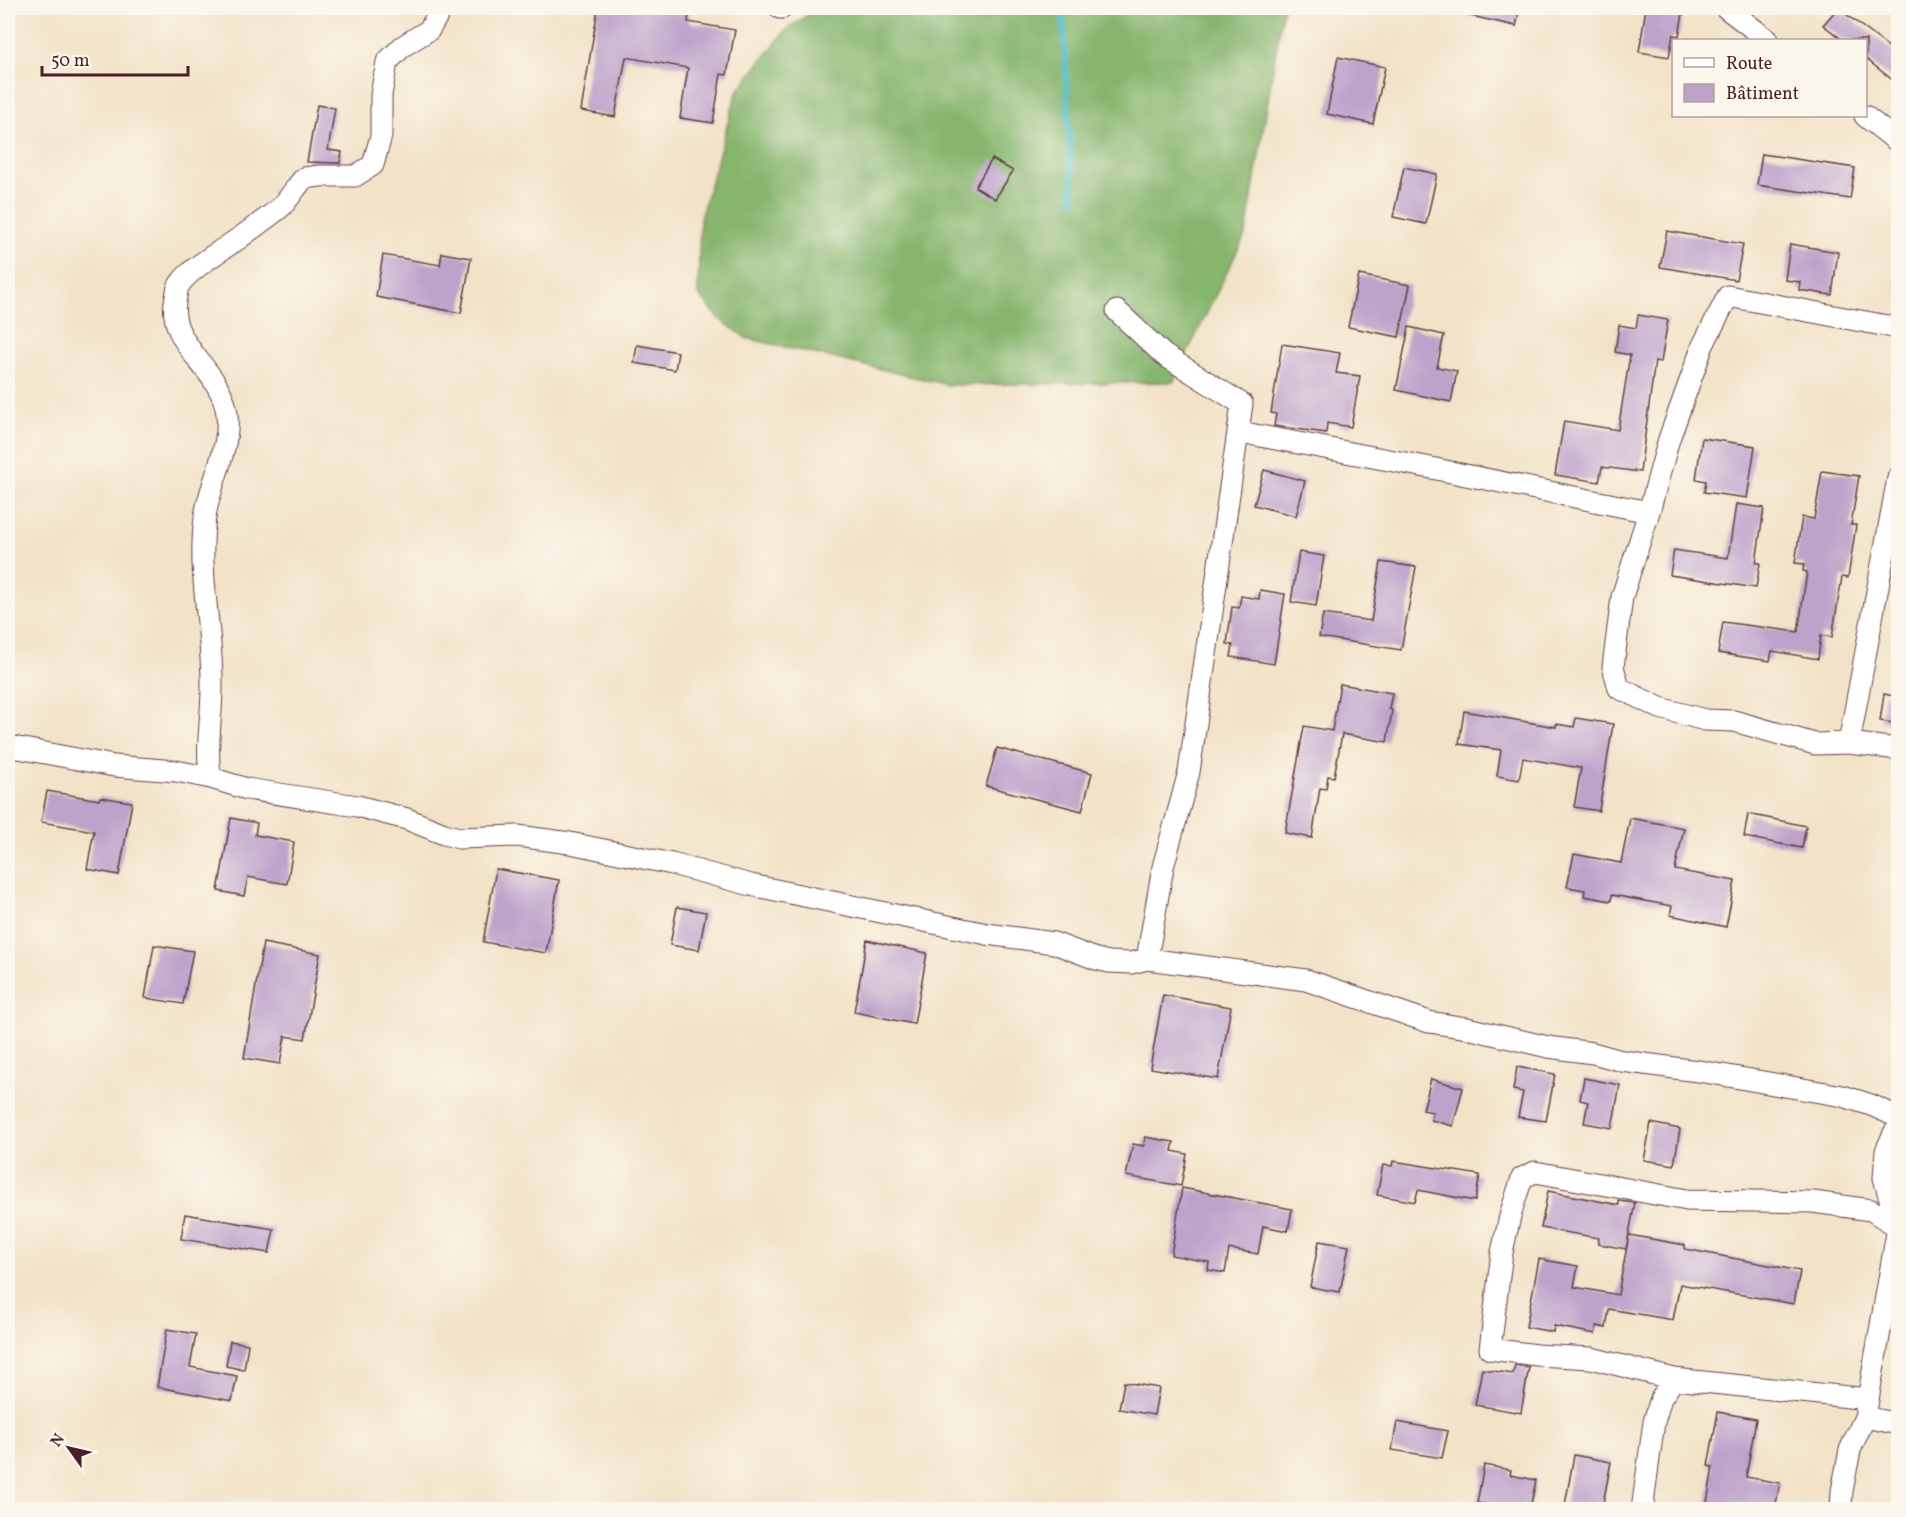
<svg xmlns="http://www.w3.org/2000/svg" width="1906" height="1517" font-family="Vollkorn,serif">
<style>
.forest{fill:#86b66e;stroke:#686a4c;stroke-width:1.5}
.lines{fill:none;stroke-linecap:round;stroke-linejoin:round}
.stream{stroke:#51bec9;stroke-width:6}
.building{fill:#bda3ca}
.minor-casing{stroke:#633c43;stroke-width:23}
.minor{stroke:#fff;stroke-width:21}
</style>
<rect width="100%" height="100%" fill="#fbf7ec"/>
<filter id="ink" filterUnits="userSpaceOnUse"><feTurbulence type="fractalNoise" baseFrequency=".0167" numOctaves="2"/><feDisplacementMap in="SourceGraphic" scale="12" xChannelSelector="R" yChannelSelector="G"/><feConvolveMatrix kernelMatrix="1 2 1 2 8 2 1 2 1" color-interpolation-filters="sRGB"/></filter>
<filter id="wash" filterUnits="userSpaceOnUse"><feTurbulence type="fractalNoise" baseFrequency=".008" numOctaves="4" result="noise"/><feDisplacementMap in="SourceGraphic" scale="24" xChannelSelector="R" yChannelSelector="G"/><feGaussianBlur stdDeviation="1.35" result="paint"/><feColorMatrix in="noise" values="0 0 0 0 0 0 0 0 0 0 0 0 0 0 0 0 0 1.4 0 .05"/><feComposite in="paint" operator="in"/></filter>
<g filter="url(#wash)">
<rect width="100%" height="100%" fill="#f2e3c8"/>
<path class="forest" d="M 818,8 L 1283,8 L 1246,233 L 1173,382 L 949,385 L 746,338 L 720,319 L 698,294 L 700,219 L 737,92 L 786,30 Z"/>
<g class="lines">
<path class="stream" d="M 1059,8 L 1063,18 L 1073,201"/>
</g>
<g id="blocks">
<path class="building" d="M 598,8 L 653,8 L 689,14 L 688,22 L 735,30 L 727,75 L 721,74 L 713,123 L 680,118 L 688,68 L 626,57 L 615,117 L 581,111 Z
M 1463,8 L 1520,8 L 1516,26 L 1462,14 Z
M 1646,8 L 1684,8 L 1679,36 L 1673,35 L 1669,57 L 1639,52 Z
M 1838,8 L 1899,55 L 1899,85 L 1866,59 L 1866,40 L 1843,40 L 1823,25 Z
M 1338,57 L 1385,67 L 1373,124 L 1327,114 Z
M 317,105 L 335,108 L 328,150 L 342,152 L 340,163 L 307,162 Z
M 1762,154 L 1855,168 L 1850,199 L 1757,185 Z
M 992,159 L 1013,171 L 995,199 L 975,187 Z
M 1404,167 L 1437,174 L 1426,224 L 1393,217 Z
M 1667,231 L 1743,244 L 1736,280 L 1660,267 Z
M 1790,244 L 1838,252 L 1832,295 L 1799,290 L 1800,282 L 1785,280 Z
M 442,253 L 471,258 L 461,313 L 376,297 L 383,255 L 440,265 Z
M 1359,275 L 1410,285 L 1399,337 L 1348,327 Z
M 1638,315 L 1668,320 L 1661,362 L 1655,361 L 1640,472 L 1602,467 L 1599,482 L 1555,475 L 1564,421 L 1618,430 L 1630,355 L 1615,352 L 1619,325 L 1636,328 Z
M 1409,327 L 1444,335 L 1437,367 L 1457,371 L 1451,402 L 1396,390 Z
M 1282,344 L 1340,353 L 1336,373 L 1360,376 L 1351,427 L 1327,423 L 1326,433 L 1274,426 L 1276,414 L 1271,413 Z
M 637,345 L 678,352 L 675,370 L 634,363 Z
M 1702,438 L 1755,446 L 1747,498 L 1704,492 L 1706,481 L 1696,479 Z
M 1264,470 L 1305,481 L 1296,516 L 1254,505 Z
M 1822,471 L 1859,476 L 1851,525 L 1856,525 L 1848,578 L 1842,577 L 1832,637 L 1821,635 L 1818,659 L 1772,651 L 1770,661 L 1718,653 L 1723,622 L 1798,632 L 1807,572 L 1803,571 L 1804,564 L 1795,563 L 1802,517 L 1814,519 Z
M 1736,504 L 1764,508 L 1756,563 L 1760,563 L 1756,588 L 1670,575 L 1674,550 L 1728,558 Z
M 1299,552 L 1324,556 L 1316,606 L 1291,602 Z
M 1381,562 L 1416,567 L 1401,650 L 1319,637 L 1323,614 L 1371,621 Z
M 1260,590 L 1285,594 L 1274,664 L 1231,657 L 1233,645 L 1227,644 L 1232,607 L 1239,608 L 1241,596 L 1259,599 Z
M 1340,684 L 1392,693 L 1389,709 L 1392,710 L 1387,742 L 1342,734 L 1334,777 L 1328,776 L 1326,789 L 1320,788 L 1312,838 L 1285,833 L 1304,726 L 1332,731 Z
M 1884,694 L 1899,697 L 1899,724 L 1880,721 Z
M 1464,711 L 1556,727 L 1556,724 L 1574,727 L 1576,718 L 1613,724 L 1599,811 L 1574,807 L 1581,768 L 1523,758 L 1519,780 L 1497,776 L 1501,750 L 1459,744 Z
M 997,748 L 1092,773 L 1082,811 L 986,786 Z
M 47,791 L 99,800 L 100,797 L 132,802 L 119,875 L 87,869 L 94,831 L 41,822 Z
M 1748,814 L 1806,826 L 1802,848 L 1744,837 Z
M 231,818 L 257,823 L 255,835 L 294,842 L 287,884 L 248,877 L 244,896 L 218,891 Z
M 1630,818 L 1684,828 L 1675,870 L 1735,881 L 1726,927 L 1670,915 L 1672,906 L 1612,895 L 1611,901 L 1584,896 L 1585,890 L 1567,887 L 1574,854 L 1621,863 Z
M 496,869 L 559,880 L 546,953 L 483,942 Z
M 677,907 L 706,912 L 699,950 L 670,945 Z
M 867,940 L 927,953 L 914,1024 L 854,1012 Z
M 263,943 L 320,954 L 305,1039 L 285,1036 L 280,1064 L 244,1058 Z
M 154,945 L 193,951 L 183,1004 L 145,998 Z
M 1163,995 L 1231,1007 L 1218,1079 L 1150,1068 Z
M 1517,1067 L 1555,1074 L 1546,1121 L 1518,1117 L 1523,1092 L 1513,1090 Z
M 1584,1078 L 1620,1085 L 1612,1128 L 1584,1123 L 1588,1102 L 1580,1100 Z
M 1431,1079 L 1463,1088 L 1453,1126 L 1431,1120 L 1433,1112 L 1423,1110 Z
M 1651,1123 L 1680,1129 L 1674,1165 L 1644,1160 Z
M 1145,1137 L 1174,1142 L 1172,1151 L 1187,1154 L 1181,1186 L 1126,1176 L 1133,1144 L 1144,1146 Z
M 1393,1161 L 1480,1175 L 1475,1201 L 1418,1190 L 1415,1202 L 1377,1195 L 1383,1165 L 1392,1166 Z
M 1182,1188 L 1292,1209 L 1288,1231 L 1263,1226 L 1258,1254 L 1229,1249 L 1225,1273 L 1208,1270 L 1209,1262 L 1171,1255 Z
M 1548,1191 L 1619,1205 L 1619,1201 L 1635,1203 L 1626,1249 L 1598,1244 L 1599,1238 L 1541,1228 Z
M 185,1214 L 274,1229 L 269,1253 L 181,1239 Z
M 1629,1235 L 1685,1245 L 1685,1249 L 1800,1271 L 1794,1304 L 1680,1284 L 1673,1320 L 1609,1309 L 1606,1328 L 1597,1326 L 1595,1334 L 1554,1326 L 1553,1332 L 1526,1327 L 1539,1259 L 1578,1266 L 1574,1287 L 1618,1295 Z
M 1319,1241 L 1349,1246 L 1340,1292 L 1310,1287 Z
M 167,1329 L 196,1334 L 190,1367 L 237,1376 L 232,1401 L 157,1387 Z
M 230,1341 L 248,1344 L 244,1370 L 226,1366 Z
M 1515,1365 L 1529,1367 L 1521,1413 L 1475,1405 L 1482,1369 L 1513,1374 Z
M 1124,1382 L 1159,1388 L 1154,1415 L 1119,1409 Z
M 1718,1412 L 1756,1419 L 1746,1477 L 1780,1483 L 1775,1509 L 1706,1509 L 1713,1467 L 1708,1466 Z
M 1397,1422 L 1448,1431 L 1442,1458 L 1392,1450 Z
M 1574,1455 L 1611,1462 L 1602,1509 L 1565,1505 Z
M 1484,1465 L 1511,1470 L 1510,1475 L 1536,1480 L 1530,1509 L 1515,1509 L 1477,1503 Z"/>
</g>
</g>
<g filter="url(#ink)">
<use href="#blocks" fill-opacity="0" stroke="#633c43" stroke-width="1.5"/>
<g class="lines">
<defs>
<path id="minor" d="M 780,8 L 781,8
M 1726,8 L 1768,40
M 1865,116 L 1898,142
M 1117,311 L 1164,355 L 1242,404 L 1189,772 L 1163,867 L 1147,959
M 1898,328 L 1728,296 L 1703,345 L 1669,439 L 1649,512 L 1622,597 L 1613,667 L 1619,688 L 1660,708 L 1705,720 L 1734,721 L 1815,744 L 1849,743 L 1898,749
M 1239,432 L 1426,467 L 1649,512
M 1849,743 L 1898,478
M 8,746 L 114,766 L 176,771 L 211,778 L 247,789 L 357,806 L 407,819 L 444,834 L 459,838 L 518,836 L 570,843 L 672,864 L 751,885 L 924,921 L 987,934 L 1054,943 L 1096,959 L 1109,962 L 1131,963 L 1147,959 L 1306,980 L 1429,1022 L 1467,1028 L 1548,1047 L 1593,1053 L 1622,1061 L 1705,1072 L 1843,1096 L 1871,1105 L 1898,1117
M 211,778 C 205,749 212,718 212,688 C 213,629 196,570 206,511 C 212,479 235,437 225,404 C 215,366 165,341 176,297 C 177,293 177,287 180,284 C 190,268 225,248 241,237 C 254,227 269,217 281,207 C 289,199 296,187 304,178 L 320,176 L 355,176 L 373,165 L 381,136 L 381,95 L 387,62 L 403,46 L 429,30 L 442,8
M 1674,1379 L 1591,1358 L 1537,1355 L 1490,1349 L 1502,1252 L 1511,1212 L 1522,1178 L 1535,1172 L 1687,1200 L 1813,1202 L 1871,1210 L 1898,1227
M 1865,1417 L 1898,1424
M 1642,1510 L 1654,1422 L 1661,1398 L 1674,1379 L 1868,1399
M 1841,1510 L 1842,1491 L 1850,1450 L 1865,1417 L 1898,1227 L 1884,1178 L 1886,1151 L 1894,1133 L 1898,1129"/>
</defs>
<use href="#minor" class="minor-casing"/>
<use href="#minor" class="minor"/>
</g>
</g>
<rect width="1906" height="1517" fill="none" stroke="#fbf7ec" stroke-width="30"/>
<rect x="1672" y="39" width="195" height="78" fill="#fbf7ec" stroke="#b4a19f" stroke-width="1.5"/>
<rect x="1684" y="58" width="30" height="9" fill="#ffffff" stroke="#b4a19f" stroke-width="1.5"/>
<text x="1726" y="69" font-size="18" fill="#4a1f2b">Route</text>
<rect x="1684" y="84" width="30" height="18" fill="#bda3ca" stroke="#b4a19f" stroke-width="1.5"/>
<text x="1726" y="99" font-size="18" fill="#4a1f2b">Bâtiment</text>
<g transform="translate(69 1448) rotate(304)" stroke="#fbf7ec" stroke-width="4.5" paint-order="stroke">
<path d="M0-4.5L10 22L0 15L-10 22Z" fill="#4a1f2b"/>
<text y="-9" font-size="16" font-weight="bold" text-anchor="middle" fill="#4a1f2b">N</text>
</g>
<path d="M42 66v9h146v-9" fill="none" stroke="#4a1f2b" stroke-width="3"/>
<text x="51" y="66" font-size="18" fill="#4a1f2b" stroke="#fbf7ec" stroke-width="4.5" paint-order="stroke">50 m</text>
</svg>
